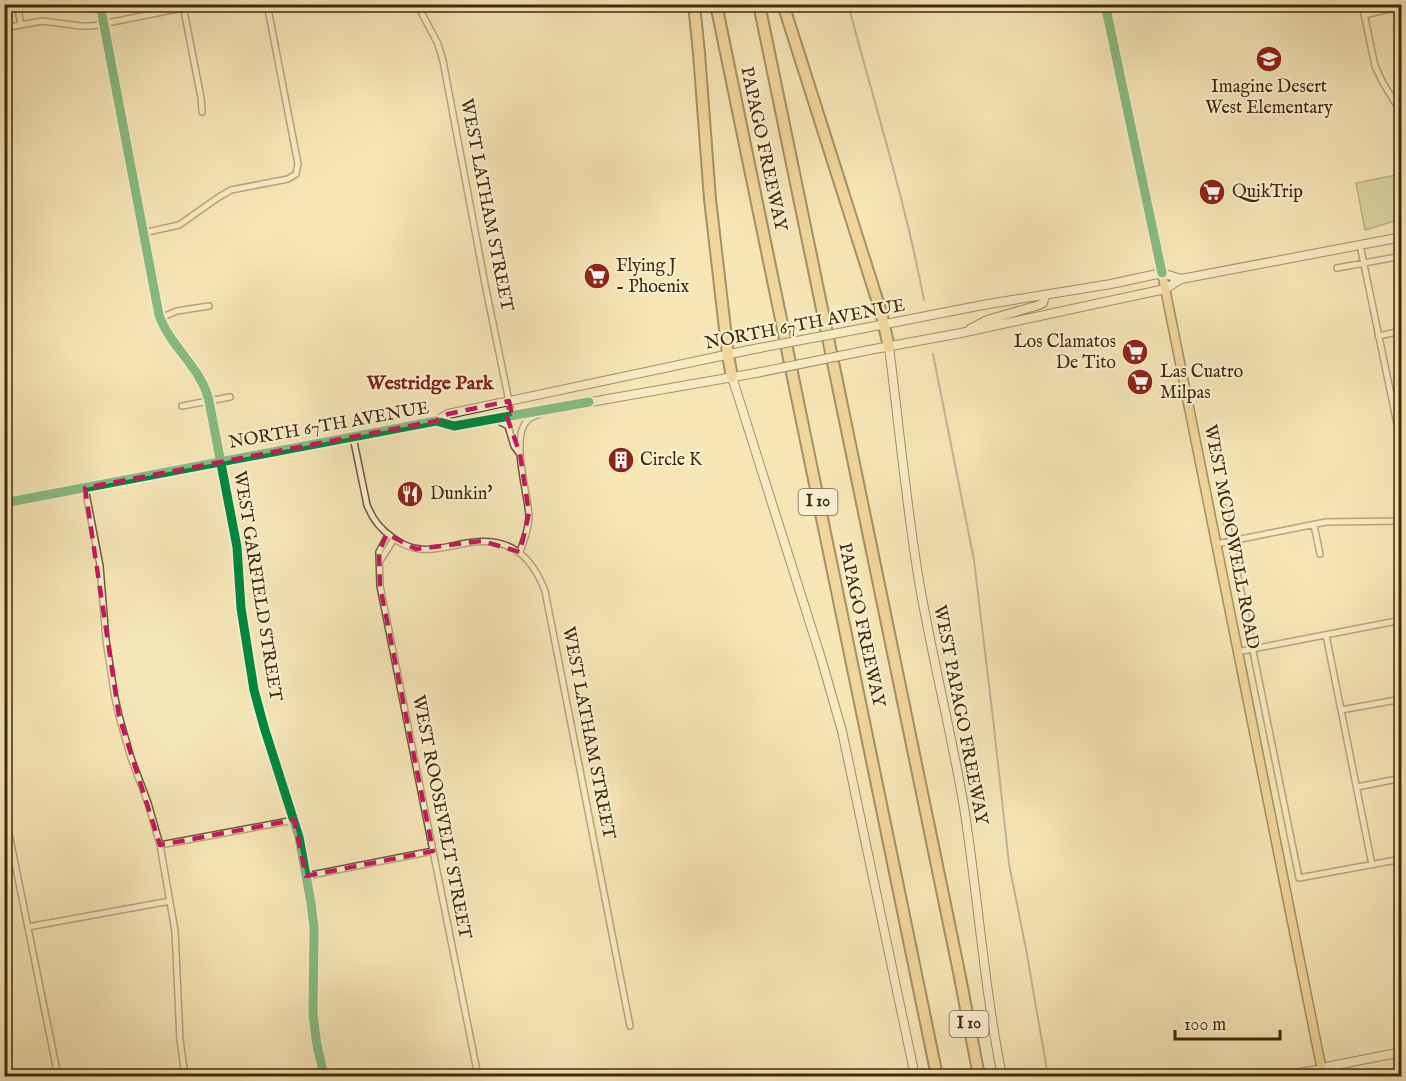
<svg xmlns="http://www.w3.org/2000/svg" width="1406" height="1081" font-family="'IM FELL English',serif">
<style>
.green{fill:#bbc58f;stroke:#7e784e;stroke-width:1.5}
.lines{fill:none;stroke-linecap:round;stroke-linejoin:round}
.stream{stroke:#7a8274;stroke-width:2}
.street-casing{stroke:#6d5938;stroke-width:8}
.secondary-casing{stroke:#402a0d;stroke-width:10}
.primary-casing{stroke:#402a0d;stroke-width:11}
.highway-casing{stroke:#402a0d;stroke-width:14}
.street{stroke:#f8efd0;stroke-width:5}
.secondary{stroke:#f8efd0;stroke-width:8}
.primary{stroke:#eac37c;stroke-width:8}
.highway{stroke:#eac37c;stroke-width:10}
.secondary-bridge-casing{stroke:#402a0d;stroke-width:10;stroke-linecap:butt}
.secondary-bridge{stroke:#f8efd0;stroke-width:8}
.cycleway-casing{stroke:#f8efd0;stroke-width:13}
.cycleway{stroke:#00873e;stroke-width:9}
.marked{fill:none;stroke:#c2185b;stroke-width:4.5;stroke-dasharray:12 8;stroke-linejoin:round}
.labels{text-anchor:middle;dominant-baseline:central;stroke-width:4.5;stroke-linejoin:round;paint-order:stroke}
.shield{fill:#f8efd0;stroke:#776548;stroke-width:1.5}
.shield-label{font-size:16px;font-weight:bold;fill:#402a0d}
.poi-label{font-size:18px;fill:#402a0d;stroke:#f8efd0;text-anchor:start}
.street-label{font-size:18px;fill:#402a0d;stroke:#f8efd0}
.neighbourhood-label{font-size:20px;font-weight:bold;fill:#7a1f14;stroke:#f8efd0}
</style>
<rect width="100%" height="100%" fill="#f5e6b7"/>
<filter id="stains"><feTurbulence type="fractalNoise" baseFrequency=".00333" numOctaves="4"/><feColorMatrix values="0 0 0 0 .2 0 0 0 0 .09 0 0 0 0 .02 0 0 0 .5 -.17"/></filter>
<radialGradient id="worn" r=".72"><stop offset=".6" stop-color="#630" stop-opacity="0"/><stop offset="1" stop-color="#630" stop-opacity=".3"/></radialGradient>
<path class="green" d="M 1401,174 L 1401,219 L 1365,230 L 1356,183 Z"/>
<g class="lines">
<path class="stream" d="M 848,4 C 874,103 905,200 924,300
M 933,354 L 974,560 L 994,727 L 1009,864 L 1026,949 L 1048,1076"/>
<defs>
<path id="street" d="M 17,4 L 21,25
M 100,4 L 159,315 C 170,347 202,368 209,401 L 237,547 L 241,608 L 254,690 L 264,727 L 299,837 L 311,903 L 314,927 L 313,1015 L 317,1045 L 324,1076
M 417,4 L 438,44 L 443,61 L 485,284 L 512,416
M 1362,4 L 1375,66 L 1383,83 L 1402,114
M 183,5 L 201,98 L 202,112
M 1364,15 L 1402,6
M 4,28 L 42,21 L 81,26 L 92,26 L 202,4
M 143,233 L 179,225 L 219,197 L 231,190 L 288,179 L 296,174 L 298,164 L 267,4
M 1360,245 L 1402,448
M 1337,268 L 1402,256
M 160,318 L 177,311 L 209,306
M 1378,336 L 1402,331
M 182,406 L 230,397
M 495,419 L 508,426 L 514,446 L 520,454
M 353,437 L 367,505 C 372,518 380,529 392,537 C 417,557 438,548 467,543 C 508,536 531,554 545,591 L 630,1026
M 85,488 L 100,566 L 106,640 L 115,698 L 119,716 L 131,758 L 148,803 L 160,845 L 175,931 L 180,1040 L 185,1076
M 1224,508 L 1299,878 L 1402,859
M 1314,525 L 1320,554
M 388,535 L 379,552 L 380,586 L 478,1076
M 1216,544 L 1326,522 L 1402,521
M 520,552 C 524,540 529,529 529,516 C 528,493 509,435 529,419 C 533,416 538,415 542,413
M 380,561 L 394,539
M 1326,635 L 1372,865
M 1237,652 L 1402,620
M 1341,710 L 1402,699
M 1357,787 L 1402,778
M 4,809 L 58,1076
M 160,845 L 294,820
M 306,876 L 433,851
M 28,927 L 170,901
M 1275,1076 L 1321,1068"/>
<path id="secondary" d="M 865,328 L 988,304 L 1111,284 L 1162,273 L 1181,279
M 970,329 L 987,320 L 1039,305 L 1043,303 L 1045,295
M 889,347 C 899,425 906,503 919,581 C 932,657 951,731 964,807 C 978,897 984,987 1002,1076
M 869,350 L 961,333 L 1165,289 L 1181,279 L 1402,237
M 732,377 L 821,658 L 842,731 L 915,1076
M 436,421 L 454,426 L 756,373
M 4,503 L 436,421 L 448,414 L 749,350
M 1321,1068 L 1402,1052"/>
<path id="primary" d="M 1105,4 L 1162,273 L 1323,1076"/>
<path id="highway" d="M 694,4 L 699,53 L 710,199 L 728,355 L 732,377
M 716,4 L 937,1076
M 759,4 L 959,972 L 979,1076
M 783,4 L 881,312 L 889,347"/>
</defs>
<use href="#street" class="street-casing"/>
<use href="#secondary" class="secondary-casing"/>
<use href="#primary" class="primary-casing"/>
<use href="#highway" class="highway-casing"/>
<use href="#street" class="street"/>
<use href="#secondary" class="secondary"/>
<use href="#primary" class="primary"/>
<use href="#highway" class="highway"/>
<defs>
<path id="secondary-bridge" d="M 749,350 L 865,328
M 756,373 L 869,350"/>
</defs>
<use href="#secondary-bridge" class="secondary-bridge-casing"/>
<use href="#secondary-bridge" class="secondary-bridge"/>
<defs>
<path id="cycleway" d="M 100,4 L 159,315 C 170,347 202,368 209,401 L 237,547 L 241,608 L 254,690 L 264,727 L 299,837 L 311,903 L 314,927 L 313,1015 L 317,1045 L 324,1076
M 1105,4 L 1162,273
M 4,503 L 436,421 L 454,426 L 589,402"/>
</defs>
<use href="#cycleway" class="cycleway-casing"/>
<use href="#cycleway" class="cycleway"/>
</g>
<path d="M0 0H1406V1081H0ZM 509,401 L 512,416 L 507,417 L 520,454 L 529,513 L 520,552 L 482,541 L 416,549 L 387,534 L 379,552 L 380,586 L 433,851 L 306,876 L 294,820 L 160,845 L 119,716 L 85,488 L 436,421 L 448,414 Z" fill="#f5e6b7" fill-opacity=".55" fill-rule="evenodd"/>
<path class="marked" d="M 509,401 L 512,416 L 507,417 L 520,454 L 529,513 L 520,552 L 482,541 L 416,549 L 387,534 L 379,552 L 380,586 L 433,851 L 306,876 L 294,820 L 160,845 L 119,716 L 85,488 L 436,421 L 448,414 Z"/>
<defs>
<symbol id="school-disc" viewBox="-11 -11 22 22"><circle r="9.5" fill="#8f2418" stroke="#f8efd0"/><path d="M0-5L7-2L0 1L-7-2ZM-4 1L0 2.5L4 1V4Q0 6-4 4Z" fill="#fff"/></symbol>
<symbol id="supermarket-disc" viewBox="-11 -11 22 22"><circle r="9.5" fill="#8f2418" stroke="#f8efd0"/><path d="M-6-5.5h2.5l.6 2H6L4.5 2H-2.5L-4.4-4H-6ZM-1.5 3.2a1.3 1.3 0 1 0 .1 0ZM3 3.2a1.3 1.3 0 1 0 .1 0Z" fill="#fff"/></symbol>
<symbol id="building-disc" viewBox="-11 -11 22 22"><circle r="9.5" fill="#8f2418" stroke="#f8efd0"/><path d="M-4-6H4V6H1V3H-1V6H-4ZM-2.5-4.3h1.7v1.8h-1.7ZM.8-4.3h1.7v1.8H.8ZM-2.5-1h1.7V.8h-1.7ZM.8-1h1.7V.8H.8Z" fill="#fff"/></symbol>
<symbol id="restaurant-disc" viewBox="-11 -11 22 22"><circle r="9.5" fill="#8f2418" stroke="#f8efd0"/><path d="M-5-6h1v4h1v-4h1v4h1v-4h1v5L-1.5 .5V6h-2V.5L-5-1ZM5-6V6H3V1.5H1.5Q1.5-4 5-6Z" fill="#fff"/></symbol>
</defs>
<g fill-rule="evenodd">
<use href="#school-disc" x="1254" y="44" width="30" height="30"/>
<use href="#supermarket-disc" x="1197" y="177" width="30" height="30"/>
<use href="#supermarket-disc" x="582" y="261" width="30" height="30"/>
<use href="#supermarket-disc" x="1120" y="337" width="30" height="30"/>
<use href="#supermarket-disc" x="1125" y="367" width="30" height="30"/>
<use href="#building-disc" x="606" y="445" width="30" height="30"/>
<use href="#restaurant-disc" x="395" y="479" width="30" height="30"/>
</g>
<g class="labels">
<g class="shield">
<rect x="798.5" y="489" width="39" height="26" rx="4.5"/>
<rect x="949.5" y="1011" width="39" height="26" rx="4.5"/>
</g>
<g class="shield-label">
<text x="818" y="502">I 10</text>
<text x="969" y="1024">I 10</text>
</g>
<g class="poi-label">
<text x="1269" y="87" text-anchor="middle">Imagine Desert<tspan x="1269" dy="21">West Elementary</tspan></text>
<text x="1232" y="192">QuikTrip</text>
<text x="616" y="266">Flying J<tspan x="616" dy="21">- Phoenix</tspan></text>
<text x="1116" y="342" text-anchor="end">Los Clamatos<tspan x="1116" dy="21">De Tito</tspan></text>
<text x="1160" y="372">Las Cuatro<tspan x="1160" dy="21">Milpas</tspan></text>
<text x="640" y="460">Circle K</text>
<text x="430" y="494">Dunkin'</text>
</g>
<g class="street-label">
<text transform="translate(763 149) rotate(78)">PAPAGO FREEWAY</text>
<text transform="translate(486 205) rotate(79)">WEST LATHAM STREET</text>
<text transform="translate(805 325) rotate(-11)">NORTH 67TH AVENUE</text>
<text transform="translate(329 426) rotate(-10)">NORTH 67TH AVENUE</text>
<text transform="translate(1231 537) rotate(79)">WEST MCDOWELL ROAD</text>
<text transform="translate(257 586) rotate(81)">WEST GARFIELD STREET</text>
<text transform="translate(861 625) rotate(78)">PAPAGO FREEWAY</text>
<text transform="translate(960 715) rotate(79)">WEST PAPAGO FREEWAY</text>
<text transform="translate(588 733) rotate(79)">WEST LATHAM STREET</text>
<text transform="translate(441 817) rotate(79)">WEST ROOSEVELT STREET</text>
</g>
<g class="neighbourhood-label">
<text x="430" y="383">Westridge Park</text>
</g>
</g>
<rect width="1406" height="1081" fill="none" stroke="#f5e6b7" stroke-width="24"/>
<rect x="6" y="6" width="1394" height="1069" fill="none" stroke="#402a0d" stroke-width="3"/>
<rect x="12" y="12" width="1382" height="1057" fill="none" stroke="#402a0d" stroke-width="1.5"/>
<path d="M1175 1030v9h105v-9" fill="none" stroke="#402a0d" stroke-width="3"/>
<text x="1184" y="1030" font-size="18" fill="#402a0d" stroke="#f8efd0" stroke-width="4.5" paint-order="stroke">100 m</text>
<rect width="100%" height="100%" filter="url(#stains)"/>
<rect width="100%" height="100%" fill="url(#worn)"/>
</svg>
